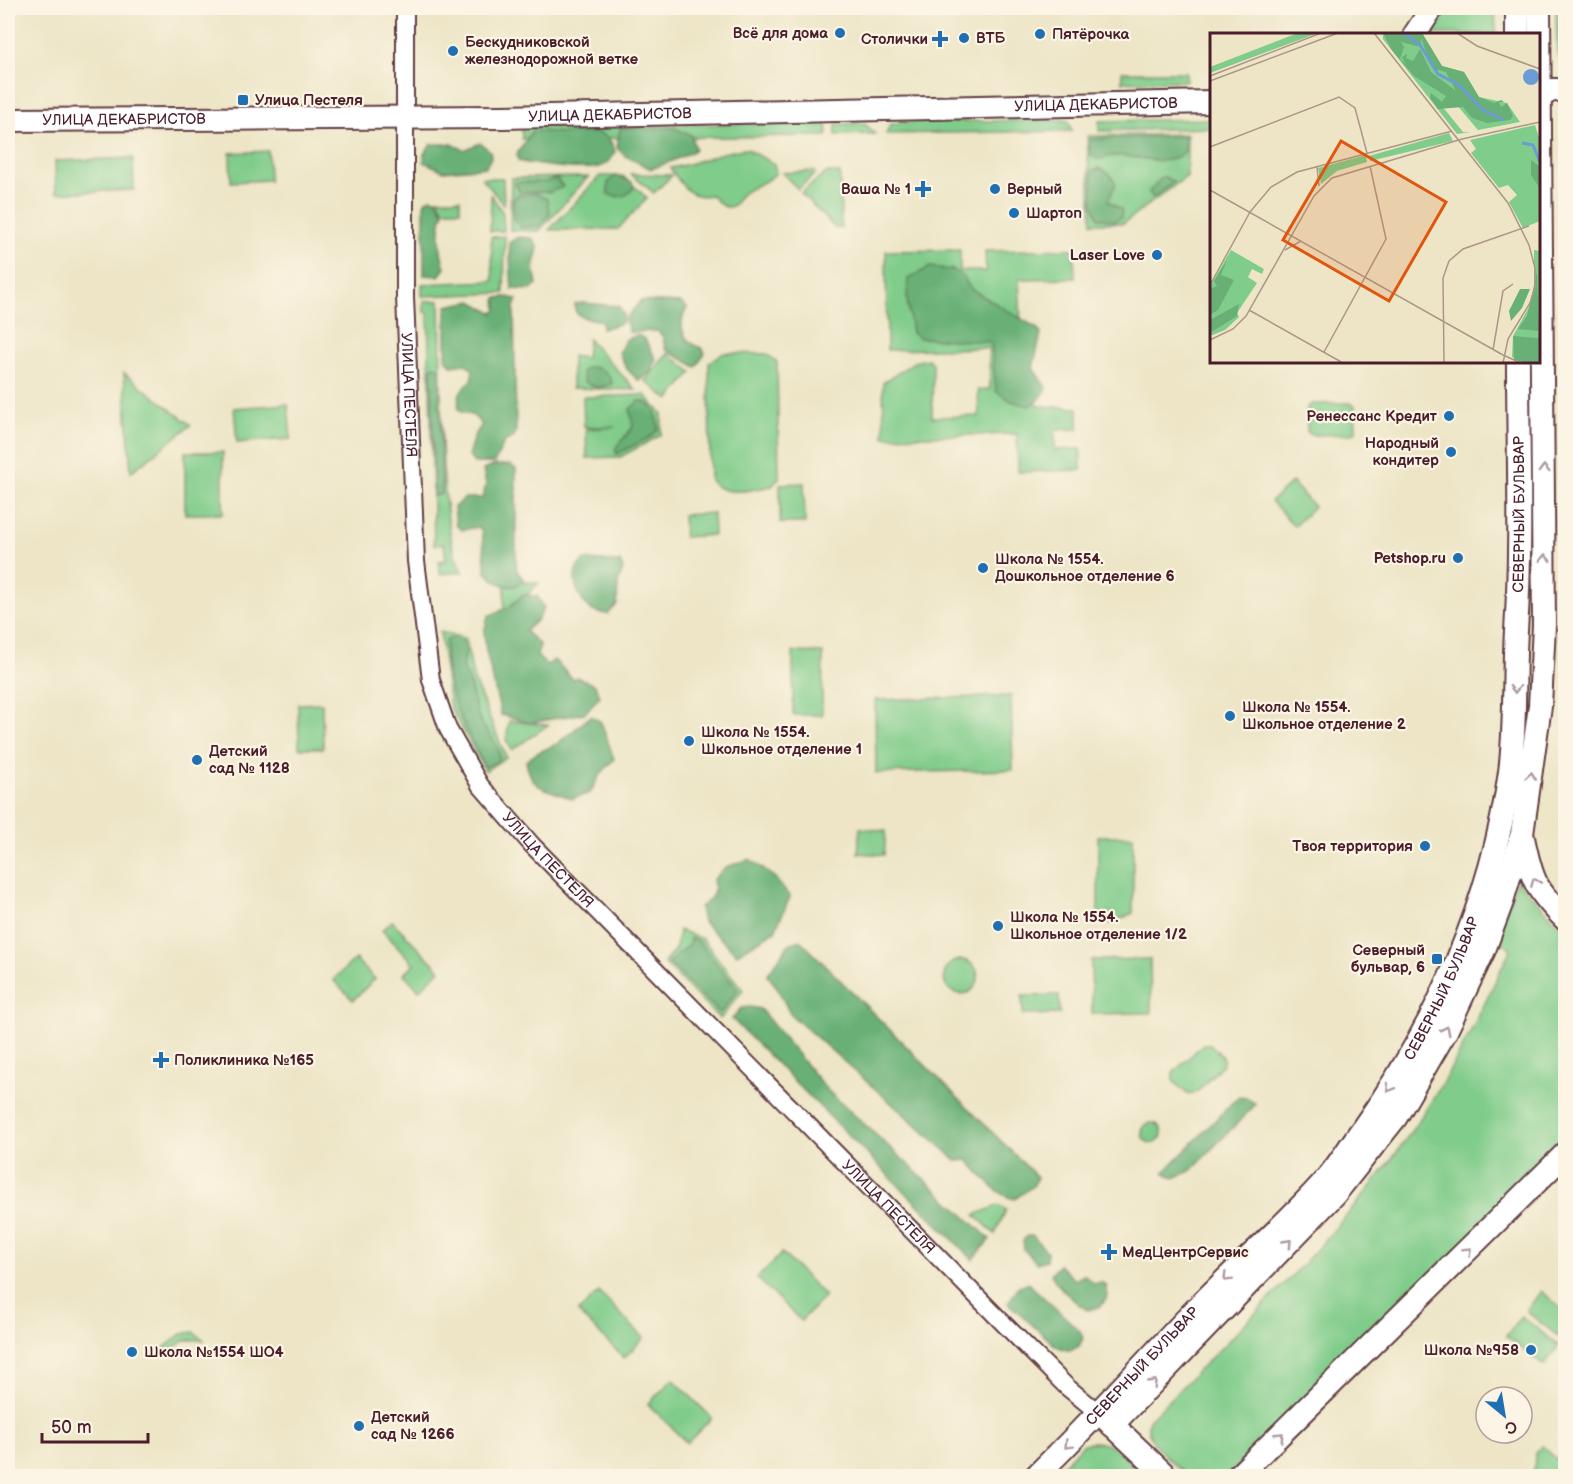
<svg xmlns="http://www.w3.org/2000/svg" width="1573" height="1484" font-family="'Balsamiq Sans',sans-serif">
<style>
.green{fill:#80cc8a;stroke:#65765a;stroke-width:1.5}
.forest{fill:#68b076;stroke:#596850;stroke-width:1.5}
.lines{fill:none;stroke-linecap:round;stroke-linejoin:round}
.street-casing{stroke:#623d42;stroke-width:20}
.secondary-casing{stroke:#623d42;stroke-width:26}
.street{stroke:#fff;stroke-width:16}
.secondary{stroke:#fff;stroke-width:22}
.oneway{stroke:#ae9aa0}
.poi-dot{fill:#1f6fb2;stroke:#fcf5e5;stroke-width:2}
.labels{text-anchor:middle;dominant-baseline:central;stroke-width:4.5;stroke-linejoin:round;paint-order:stroke}
.poi-label{font-size:15px;font-weight:bold;fill:#4a1f2b;stroke:#fcf5e5;text-anchor:start}
.street-label{font-size:15px;fill:#4a1f2b;stroke:#fcf5e5}
.inset-river{fill:none;stroke:#6b9cd5;stroke-width:3}
.inset-road{fill:none;stroke:#ac9688;stroke-width:1.5}
.view{fill:#e0560e;fill-opacity:0.15;stroke:#e0560e;stroke-width:3}
.inset-edge{fill:none;stroke:#4a1f2b;stroke-width:3}
</style>
<rect width="100%" height="100%" fill="#fcf5e5"/>
<filter id="ink" filterUnits="userSpaceOnUse"><feTurbulence type="fractalNoise" baseFrequency=".0167" numOctaves="2"/><feDisplacementMap in="SourceGraphic" scale="12" xChannelSelector="R" yChannelSelector="G"/><feConvolveMatrix kernelMatrix="1 2 1 2 8 2 1 2 1" color-interpolation-filters="sRGB"/></filter>
<filter id="wash" filterUnits="userSpaceOnUse"><feTurbulence type="fractalNoise" baseFrequency=".008" numOctaves="4" result="noise"/><feDisplacementMap in="SourceGraphic" scale="24" xChannelSelector="R" yChannelSelector="G"/><feGaussianBlur stdDeviation="1.35" result="paint"/><feColorMatrix in="noise" values="0 0 0 0 0 0 0 0 0 0 0 0 0 0 0 0 0 1.4 0 .05"/><feComposite in="paint" operator="in"/></filter>
<g filter="url(#wash)">
<rect width="100%" height="100%" fill="#ede5c6"/>
<path class="green" d="M 1449,8 L 1495,8 L 1496,34 L 1432,34 Z
M 1556,8 L 1565,8 L 1565,67 L 1557,53 Z
M 1122,72 L 1186,72 L 1186,81 L 1122,82 Z
M 1211,119 L 1211,128 L 1099,131 L 1099,121 Z
M 1061,120 L 1068,121 L 1072,131 L 886,134 L 890,125 L 899,122 Z
M 827,123 L 827,136 L 522,139 L 522,127 Z
M 864,123 L 875,134 L 836,135 L 836,124 Z
M 1187,134 L 1187,176 L 1124,223 L 1092,223 L 1087,136 Z
M 747,149 L 774,164 L 776,173 C 765,185 749,186 740,196 C 736,201 735,208 726,207 C 720,206 715,199 711,195 C 688,199 682,185 670,168 C 697,165 719,150 747,149 Z
M 268,151 L 269,180 L 231,182 L 230,153 Z
M 133,158 L 134,190 L 56,193 L 55,161 Z
M 814,171 L 815,174 L 798,189 L 782,173 Z
M 826,173 L 840,173 L 841,228 L 835,228 L 801,193 Z
M 631,174 L 672,175 L 654,193 Z
M 600,176 L 623,176 L 647,198 L 618,229 L 549,230 Z
M 588,177 L 539,231 L 510,230 L 511,178 Z
M 482,178 L 503,178 L 504,205 Z
M 491,195 L 503,213 L 504,231 L 490,231 Z
M 438,199 L 460,199 L 460,210 L 444,210 Z
M 505,236 L 504,293 L 422,296 L 422,284 L 493,281 L 491,237 Z
M 1074,249 L 1075,278 L 1019,279 L 1024,393 L 1039,406 L 1078,408 L 1078,429 L 1055,430 L 1055,450 L 1081,449 L 1081,470 L 1018,472 L 1017,434 L 884,437 L 883,383 L 914,362 L 928,359 L 933,364 L 932,417 L 979,416 L 978,390 L 990,389 L 989,348 L 887,350 L 886,251 L 960,250 L 960,271 L 986,271 L 985,251 Z
M 424,301 L 440,301 C 442,354 436,536 463,572 L 440,574 L 439,561 L 446,560 L 444,544 L 434,545 L 428,312 L 424,312 Z
M 588,339 L 636,390 L 572,388 L 572,356 L 586,358 Z
M 668,353 L 692,372 L 669,400 L 645,381 Z
M 724,353 L 767,354 L 777,362 L 779,478 L 772,486 C 754,490 723,498 710,480 L 709,363 Z
M 124,373 L 191,425 L 131,472 Z
M 645,395 L 662,414 L 661,435 L 620,457 L 587,458 L 586,429 L 615,427 L 584,427 L 583,397 Z
M 1350,403 L 1355,406 L 1356,431 L 1351,434 L 1312,435 L 1307,432 L 1307,407 L 1311,404 Z
M 288,404 L 291,439 L 237,443 L 234,408 Z
M 185,452 L 223,452 L 223,514 L 185,514 Z
M 1292,482 L 1314,507 L 1294,526 L 1271,501 Z
M 804,483 L 805,523 L 780,523 L 780,484 Z
M 713,513 L 714,535 L 684,537 L 683,515 Z
M 505,581 L 539,583 L 504,618 Z
M 440,632 L 466,638 L 473,678 L 506,757 L 485,771 L 450,707 Z
M 793,652 L 823,653 L 822,715 L 793,715 Z
M 1011,696 L 1013,770 L 876,773 L 875,700 Z
M 322,703 L 323,748 L 299,748 L 298,704 Z
M 509,721 L 548,725 L 512,750 L 506,740 Z
M 860,828 L 886,831 L 884,855 L 858,853 Z
M 1098,836 L 1133,836 L 1133,913 L 1112,923 L 1098,923 Z
M 1517,880 L 1565,931 L 1565,1143 L 1228,1476 L 1187,1476 C 1174,1463 1141,1440 1149,1420 C 1243,1324 1345,1233 1419,1120 C 1456,1066 1483,1008 1511,948 L 1495,939 Z
M 392,921 L 440,970 L 419,990 L 404,974 L 414,964 L 382,930 Z
M 679,930 L 702,939 L 743,990 L 720,1019 L 664,963 L 676,948 Z
M 355,959 L 375,979 L 353,1000 L 333,980 Z
M 1150,959 L 1151,1013 L 1092,1014 L 1091,960 Z
M944 977a17 17 0 1 1 34 0a17 17 0 1 1-34 0Z
M 1059,995 L 1060,1014 L 1023,1015 L 1022,996 Z
M 1203,1044 L 1210,1044 L 1223,1057 L 1223,1064 L 1197,1092 L 1187,1094 L 1173,1081 L 1173,1073 Z
M1142 1133a10 10 0 1 1 20 0a10 10 0 1 1-20 0Z
M 999,1205 L 1006,1210 L 995,1234 L 975,1215 Z
M 782,1253 L 825,1296 L 801,1321 L 757,1278 Z
M 1541,1291 L 1565,1311 L 1564,1341 L 1526,1311 Z
M 599,1292 L 644,1338 L 624,1358 L 578,1312 Z
M 1521,1316 L 1559,1346 L 1544,1366 L 1506,1336 Z
M 194,1332 L 204,1340 L 184,1340 L 164,1356 L 159,1352 L 181,1334 Z
M 673,1379 L 712,1418 L 687,1443 L 648,1404 Z
M 1093,1442 C 1116,1442 1129,1461 1143,1476 L 1051,1476 L 1084,1444 Z
M 1542,1446 L 1561,1463 L 1565,1476 L 1534,1476 L 1535,1453 Z"/>
<path class="forest" d="M 620,128 L 674,128 L 691,135 L 695,149 C 690,154 660,166 651,169 L 625,156 L 617,148 Z
M 532,131 C 545,131 557,133 570,133 C 590,133 609,127 615,152 C 612,158 609,163 602,166 C 587,172 535,165 518,161 L 517,154 Z
M 1185,136 L 1185,151 C 1169,171 1133,153 1112,156 C 1107,157 1103,159 1098,159 L 1090,155 L 1089,139 Z
M 480,143 L 490,151 L 491,157 L 486,167 L 444,171 L 424,162 L 424,154 L 431,144 L 452,144 L 464,150 Z
M 1099,168 L 1110,174 L 1116,184 L 1108,201 L 1122,210 L 1121,217 L 1115,221 L 1098,218 L 1093,204 L 1092,171 Z
M 616,176 L 632,182 L 634,187 C 627,197 619,199 608,194 L 608,182 Z
M 1165,177 L 1174,182 L 1153,198 L 1149,192 L 1161,178 Z
M 556,178 L 563,187 L 550,192 L 520,192 L 515,184 L 516,182 L 546,182 Z
M 536,194 L 547,199 L 550,213 L 540,226 L 521,227 L 513,219 L 513,200 L 517,195 Z
M 431,198 L 436,199 L 444,212 C 437,229 440,251 445,268 L 439,276 L 424,275 L 424,205 L 426,200 Z
M 518,237 L 532,238 L 538,247 L 534,268 L 537,284 L 531,290 L 512,289 L 509,243 Z
M 930,267 L 953,270 L 962,276 L 971,289 L 1037,328 L 1041,334 L 1033,368 L 1047,389 L 1038,401 L 1029,406 L 1011,401 L 996,391 L 991,342 L 920,338 L 912,333 L 907,299 L 908,279 Z
M 506,297 L 517,299 L 514,307 L 516,432 L 513,438 L 505,441 L 494,463 L 474,463 L 468,455 L 474,436 L 482,425 L 474,416 L 459,411 C 457,396 459,390 471,381 L 473,370 L 466,364 L 452,366 L 446,359 L 446,312 L 447,306 L 472,301 L 493,313 L 497,310 L 496,298 Z
M 640,301 L 681,303 L 687,308 C 677,325 682,343 702,348 L 705,353 L 696,367 L 665,349 L 663,337 L 658,331 L 629,332 L 625,320 Z
M 582,303 L 619,306 L 624,315 L 622,323 L 602,329 L 602,321 C 592,319 572,319 575,304 Z
M 637,335 L 645,339 L 656,359 L 651,372 L 639,381 L 627,369 L 619,353 L 625,340 Z
M 434,366 L 440,368 L 442,494 L 434,496 L 431,368 Z
M 589,367 C 601,368 609,372 612,384 L 598,388 L 584,382 L 582,371 Z
M 639,401 C 655,401 658,417 658,430 L 652,436 L 617,454 L 615,449 L 633,427 L 630,409 Z
M 495,465 L 510,465 L 516,469 L 516,556 L 517,571 L 524,580 C 511,594 497,583 486,573 L 482,531 L 479,527 L 462,530 L 456,525 L 454,507 L 465,498 L 483,498 L 486,484 L 483,470 Z
M 584,560 L 620,562 L 623,569 L 618,583 L 617,605 L 608,614 C 603,613 597,613 593,611 C 577,601 567,573 584,560 Z
M 523,595 L 537,596 L 544,608 L 538,619 L 525,631 L 540,645 L 537,656 L 547,665 L 554,660 L 573,679 L 577,677 L 595,685 L 600,696 L 585,713 L 530,723 L 501,715 L 486,651 L 484,632 L 488,616 L 509,607 Z
M 452,638 L 463,641 L 467,648 L 462,667 C 473,683 472,703 480,720 C 486,733 502,745 499,761 L 485,767 C 464,728 441,686 446,640 Z
M 591,716 L 601,722 L 614,759 L 600,775 L 590,793 L 572,799 C 546,787 532,793 526,761 L 537,753 L 557,744 Z
M 750,859 L 775,878 L 790,897 L 775,931 L 737,954 L 703,922 L 700,907 C 712,899 716,894 713,880 L 726,867 Z
M 690,938 L 699,942 L 738,990 L 720,1013 L 668,963 L 689,944 Z
M 800,940 L 1037,1177 L 1034,1185 L 1015,1199 C 996,1196 980,1173 968,1160 L 957,1161 L 790,1014 L 777,987 L 767,975 L 789,944 Z
M 750,1007 L 760,1009 L 827,1090 L 990,1239 L 973,1260 L 732,1019 L 741,1008 Z
M 1238,1097 L 1247,1098 L 1256,1104 L 1190,1171 L 1174,1178 L 1164,1172 Z
M 1027,1236 L 1033,1236 L 1047,1252 L 1046,1260 L 1037,1263 L 1024,1250 L 1023,1241 Z
M 1059,1265 L 1075,1280 L 1084,1275 L 1095,1284 L 1100,1282 L 1106,1285 L 1108,1296 L 1101,1306 L 1088,1310 C 1078,1306 1055,1284 1051,1274 Z
M 1028,1283 L 1080,1331 L 1083,1338 L 1079,1346 L 1070,1351 L 1056,1346 L 1008,1303 L 1019,1286 Z"/>
</g>
<g filter="url(#ink)">
<g class="lines">
<defs>
<g id="street">
<path id="s1" d="M 405,8 L 405,297 L 416,561 L 431,680 L 448,729 L 480,785 L 532,845 L 1007,1327 L 1067,1387 L 1100,1414"/>
</g>
<g id="secondary">
<path d="M 1517,8 L 1517,34"/>
<path d="M 1415,34 L 1432,8"/>
<path d="M 1539,97 L 1552,90 L 1566,90"/>
<path id="s2" d="M 8,120 L 502,117 L 1212,102"/>
<path d="M 1523,838 C 1532,881 1535,889 1566,920"/>
<path d="M 1102,1415 L 1166,1476"/>
<path d="M 1112,1425 L 1335,1194 L 1396,1117 L 1446,1031 L 1484,950 L 1503,899 L 1502,901 L 1522,834 L 1540,706 L 1544,625 L 1539,8"/>
<path id="s3" d="M 1036,1476 C 1092,1421 1145,1362 1200,1305 C 1242,1262 1288,1223 1327,1178 C 1340,1163 1350,1146 1361,1131 C 1437,1025 1492,902 1510,772 C 1516,725 1513,678 1516,631 C 1522,542 1518,451 1518,362"/>
<path d="M 1238,1476 L 1566,1153"/>
</g>
</defs>
<use href="#street" class="street-casing"/>
<use href="#secondary" class="secondary-casing"/>
<use href="#street" class="street"/>
<use href="#secondary" class="secondary"/>
</g>
<defs><path id="oneway-chevron" d="M-2-3.5L2.5 0L-2 3.5" fill="none" stroke-width="1.6" stroke-linecap="round" stroke-linejoin="round" transform="scale(1.5)"/></defs>
<g class="oneway">
<use href="#oneway-chevron" transform="translate(1544 469) rotate(-91)"/>
<use href="#oneway-chevron" transform="translate(1545 558) rotate(-91)"/>
<use href="#oneway-chevron" transform="translate(1515 689) rotate(91)"/>
<use href="#oneway-chevron" transform="translate(1531 776) rotate(-82)"/>
<use href="#oneway-chevron" transform="translate(1535 882) rotate(-113)"/>
<use href="#oneway-chevron" transform="translate(1446 1030) rotate(-63)"/>
<use href="#oneway-chevron" transform="translate(1390 1088) rotate(120)"/>
<use href="#oneway-chevron" transform="translate(1288 1243) rotate(-46)"/>
<use href="#oneway-chevron" transform="translate(1468 1251) rotate(-45)"/>
<use href="#oneway-chevron" transform="translate(1227 1278) rotate(135)"/>
<use href="#oneway-chevron" transform="translate(1153 1383) rotate(-46)"/>
<use href="#oneway-chevron" transform="translate(1280 1436) rotate(-44)"/>
<use href="#oneway-chevron" transform="translate(1068 1445) rotate(135)"/>
</g>
</g>
<g class="poi-dot">
<circle cx="840" cy="33" r="6"/>
<circle cx="1040" cy="34" r="6"/>
<circle cx="964" cy="38" r="6"/>
<path d="M937 30h6v6h6v6h-6v6h-6v-6h-6v-6h6z"/>
<circle cx="453" cy="51" r="6"/>
<rect x="237" y="94" width="12" height="12" rx="3"/>
<path d="M920 180h6v6h6v6h-6v6h-6v-6h-6v-6h6z"/>
<circle cx="995" cy="189" r="6"/>
<circle cx="1014" cy="213" r="6"/>
<circle cx="1157" cy="255" r="6"/>
<circle cx="1449" cy="416" r="6"/>
<circle cx="1451" cy="452" r="6"/>
<circle cx="1458" cy="558" r="6"/>
<circle cx="983" cy="568" r="6"/>
<circle cx="1230" cy="716" r="6"/>
<circle cx="689" cy="741" r="6"/>
<circle cx="197" cy="760" r="6"/>
<circle cx="1425" cy="846" r="6"/>
<circle cx="998" cy="926" r="6"/>
<rect x="1431" y="953" width="12" height="12" rx="3"/>
<path d="M158 1051h6v6h6v6h-6v6h-6v-6h-6v-6h6z"/>
<path d="M1106 1243h6v6h6v6h-6v6h-6v-6h-6v-6h6z"/>
<circle cx="1531" cy="1350" r="6"/>
<circle cx="132" cy="1352" r="6"/>
<circle cx="359" cy="1426" r="6"/>
</g>
<g class="labels">
<g class="poi-label">
<text x="828" y="33" text-anchor="end">Всё для дома</text>
<text x="1052" y="34">Пятёрочка</text>
<text x="976" y="38">ВТБ</text>
<text x="928" y="39" text-anchor="end">Столички</text>
<text x="465" y="42">Бескудниковской<tspan x="465" dy="17">железнодорожной ветке</tspan></text>
<text x="255" y="100">Улица Пестеля</text>
<text x="911" y="189" text-anchor="end">Ваша № 1</text>
<text x="1007" y="189">Верный</text>
<text x="1026" y="213">Шартоп</text>
<text x="1145" y="255" text-anchor="end">Laser Love</text>
<text x="1437" y="416" text-anchor="end">Ренессанс Кредит</text>
<text x="1439" y="443" text-anchor="end">Народный<tspan x="1439" dy="17">кондитер</tspan></text>
<text x="1446" y="558" text-anchor="end">Petshop.ru</text>
<text x="995" y="559">Школа № 1554.<tspan x="995" dy="17">Дошкольное отделение 6</tspan></text>
<text x="1242" y="707">Школа № 1554.<tspan x="1242" dy="17">Школьное отделение 2</tspan></text>
<text x="701" y="732">Школа № 1554.<tspan x="701" dy="17">Школьное отделение 1</tspan></text>
<text x="209" y="751">Детский<tspan x="209" dy="17">сад № 1128</tspan></text>
<text x="1413" y="846" text-anchor="end">Твоя территория</text>
<text x="1010" y="917">Школа № 1554.<tspan x="1010" dy="17">Школьное отделение 1/2</tspan></text>
<text x="1425" y="950" text-anchor="end">Северный<tspan x="1425" dy="17">бульвар, 6</tspan></text>
<text x="174" y="1060">Поликлиника №165</text>
<text x="1122" y="1252">МедЦентрСервис</text>
<text x="1519" y="1350" text-anchor="end">Школа №958</text>
<text x="144" y="1352">Школа №1554 ШО4</text>
<text x="371" y="1417">Детский<tspan x="371" dy="17">сад № 1266</tspan></text>
</g>
<g class="street-label">
<text stroke="none"><textPath href="#s2" startOffset="1088">УЛИЦА ДЕКАБРИСТОВ</textPath></text>
<text stroke="none"><textPath href="#s2" startOffset="602">УЛИЦА ДЕКАБРИСТОВ</textPath></text>
<text stroke="none"><textPath href="#s2" startOffset="116">УЛИЦА ДЕКАБРИСТОВ</textPath></text>
<text stroke="none"><textPath href="#s1" startOffset="387">УЛИЦА ПЕСТЕЛЯ</textPath></text>
<text stroke="none"><textPath href="#s3" startOffset="1125">СЕВЕРНЫЙ БУЛЬВАР</textPath></text>
<text stroke="none"><textPath href="#s1" startOffset="891">УЛИЦА ПЕСТЕЛЯ</textPath></text>
<text stroke="none"><textPath href="#s3" startOffset="639">СЕВЕРНЫЙ БУЛЬВАР</textPath></text>
<text stroke="none"><textPath href="#s1" startOffset="1377">УЛИЦА ПЕСТЕЛЯ</textPath></text>
<text stroke="none"><textPath href="#s3" startOffset="153">СЕВЕРНЫЙ БУЛЬВАР</textPath></text>
</g>
</g>
<g transform="translate(1210 33)">
<rect width="330" height="330" fill="#ede5c6"/>
<path d="M 88,0 L 108,0 L 0,40 L 0,34 ZM 173,0 L 212,0 L 232,33 L 254,39 L 269,64 L 297,70 L 310,89 L 268,97 L 246,71 L 232,73 L 253,99 L 260,99 L 247,101 L 173,6 ZM 325,92 L 330,108 L 330,188 L 313,195 L 299,169 L 307,162 L 298,152 L 289,155 L 261,120 L 266,116 L 260,107 ZM 239,100 L 243,108 L 160,128 L 159,123 ZM 156,122 L 157,129 L 127,138 L 111,151 L 108,135 ZM 21,217 L 54,236 L 52,241 L 42,236 L 38,244 L 47,250 L 27,280 L 29,284 L 15,297 L 0,303 L 0,253 ZM 324,217 L 330,218 L 330,330 L 317,330 L 302,324 L 303,303 L 324,265 Z" fill="#80cc8a"/>
<path d="M 173,0 L 212,0 L 232,33 L 254,39 L 269,64 L 284,70 L 291,67 L 294,69 L 289,69 L 291,74 L 297,70 L 303,83 L 300,87 L 277,90 L 262,85 L 253,74 L 228,76 L 220,65 L 221,60 L 232,69 L 236,63 L 204,43 L 181,16 ZM 211,5 L 219,28 L 225,36 L 236,39 L 246,58 L 221,39 L 210,16 L 203,28 L 196,25 L 197,21 L 192,24 L 196,31 L 190,26 L 194,14 L 191,9 L 211,14 ZM 321,127 L 330,134 L 330,173 L 329,154 L 321,142 ZM 17,227 L 11,242 L 24,247 L 8,277 L 0,282 L 0,256 L 7,253 L 4,248 ZM 327,239 L 330,330 L 317,330 L 304,327 L 303,303 L 328,305 L 329,298 L 308,296 L 317,283 ZM 310,256 L 320,256 L 312,275 L 301,288 L 299,278 ZM 29,271 L 27,283 L 0,300 L 0,287 Z" fill="#68b076" fill-rule="evenodd"/>
<path d="M313 44a8 8 0 1 1 16 0a8 8 0 1 1-16 0Z" fill="#6b9cd5"/>
<path class="inset-river" d="M 194,0 L 210,12 L 228,41 L 249,52 L 273,77 L 294,87M 312,110 L 323,112 L 330,129"/>
<path class="inset-road" d="M 164,0 L 298,170 L 319,212 L 325,235 L 325,254 L 320,270 L 298,306 L 293,330M 247,0 L 267,13 L 330,36M 0,43 L 111,0M 0,48 L 128,0M 0,114 L 129,64 L 145,75 L 157,120M 107,134 L 109,153M 0,157 L 293,322M 40,179 L 61,154 L 87,139 L 242,98M 75,217 L 91,208M 0,252 L 40,179M 39,277 L 133,330M 0,307 L 23,296 L 36,283 L 104,163 L 122,145 L 252,106 L 330,89M 283,317 L 293,258 L 303,251M 114,319 L 176,206 L 160,133M 293,322 L 311,330M 234,330 L 233,245 L 239,228 L 253,216 L 319,193"/>
<path class="view" d="M 131,108 L 236,169 L 179,268 L 73,207 Z"/>
<rect width="330" height="330" class="inset-edge"/>
</g>
<rect width="1573" height="1484" fill="none" stroke="#fcf5e5" stroke-width="30"/>
<g transform="translate(1504 1415) rotate(150)"><circle r="28" fill="#fcf5e5" stroke="#b59f9b" stroke-width="1.5"/>
<path d="M0-4.5L10 22L0 15L-10 22Z" fill="#1f6fb2"/>
<text y="-9" font-size="16" font-weight="bold" text-anchor="middle" fill="#4a1f2b">С</text>
</g>
<path d="M42 1433v9h106v-9" fill="none" stroke="#4a1f2b" stroke-width="3"/>
<text x="51" y="1433" font-size="18" fill="#4a1f2b" stroke="#fcf5e5" stroke-width="4.5" paint-order="stroke">50 m</text>
</svg>
